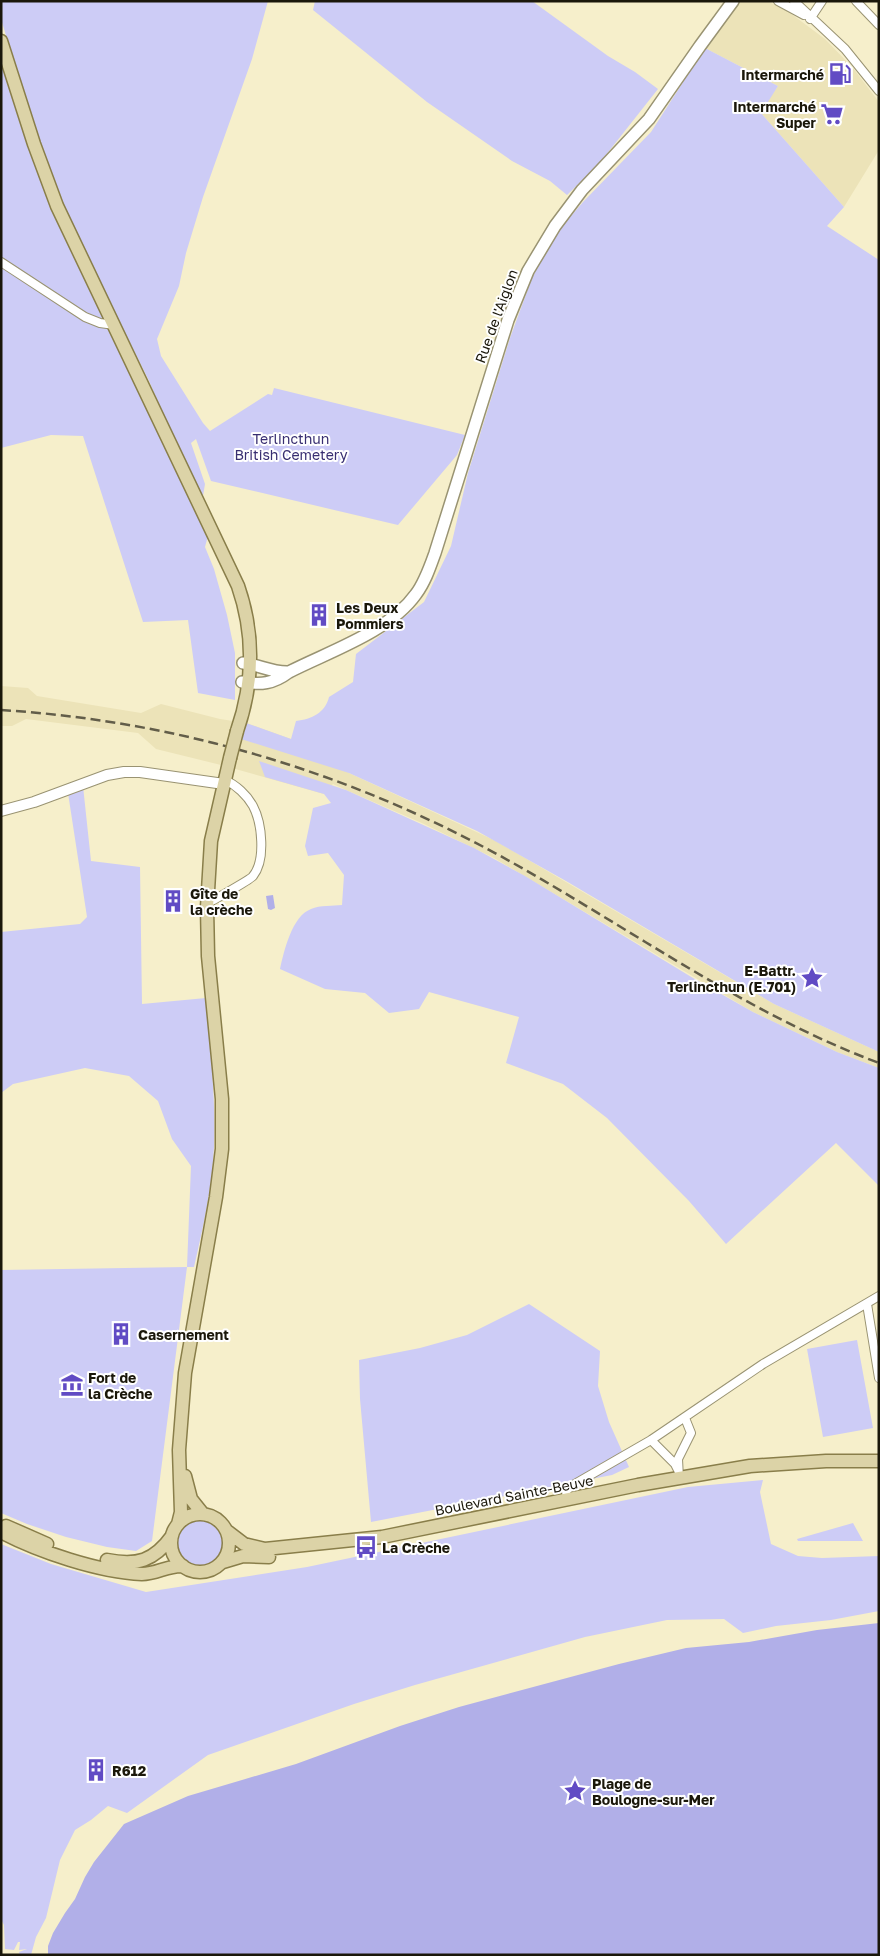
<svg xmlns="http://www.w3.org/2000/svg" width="880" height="1956" font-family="'Golos Text',sans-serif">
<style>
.built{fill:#ece3b8}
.green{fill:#cdccf6}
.water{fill:#b1afe8}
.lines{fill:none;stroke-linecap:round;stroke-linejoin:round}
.minor-casing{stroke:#999372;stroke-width:10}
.tertiary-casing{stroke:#999372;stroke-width:12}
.secondary-casing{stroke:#999372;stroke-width:14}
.primary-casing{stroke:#897e4a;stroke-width:15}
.minor{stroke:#fff;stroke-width:8}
.tertiary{stroke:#fff;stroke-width:10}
.secondary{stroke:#fff;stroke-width:11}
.primary{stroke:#dcd3a7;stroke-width:12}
.rail{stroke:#625d49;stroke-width:2.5;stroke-dasharray:10 5;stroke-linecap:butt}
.primary-bridge-casing{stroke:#897e4a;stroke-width:15;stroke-linecap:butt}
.primary-bridge{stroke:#dcd3a7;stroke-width:12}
.labels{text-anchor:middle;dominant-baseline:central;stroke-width:4;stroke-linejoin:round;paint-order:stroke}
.poi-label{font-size:14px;font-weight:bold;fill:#1a170a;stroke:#fff;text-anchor:start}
.street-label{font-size:14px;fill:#1a170a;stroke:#fff}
.park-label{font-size:14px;fill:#382e71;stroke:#fff}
</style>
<rect width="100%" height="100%" fill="#f6efcb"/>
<path class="built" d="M 740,1 L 767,1 L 786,10 L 825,39 L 853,68 L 879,102 L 879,150 L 844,207 L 760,112 L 778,86 L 705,48 Z
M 1,686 L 28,688 L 37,696 L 141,713 L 161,704 L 220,719 L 246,723 L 291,739 L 349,773 L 496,841 L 774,1004 L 879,1052 L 879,1068 L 837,1052 L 753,1012 L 494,858 L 424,824 L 346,790 L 333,784 L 324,794 L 221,765 L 156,749 L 138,733 L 26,719 L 12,726 L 1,726 Z"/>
<path class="green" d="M 1,1 L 268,1 L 252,59 L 203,197 L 186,253 L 179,286 L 157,339 L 161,356 L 203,423 L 210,431 L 268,394 L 272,395 L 274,388 L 465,435 L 457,455 L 398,525 L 211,481 L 196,439 L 191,443 L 205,484 L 203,496 L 171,432 L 149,381 L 79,240 L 56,187 L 25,98 L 1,19 Z
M 315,1 L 532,1 L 608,56 L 635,72 L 658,89 L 598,165 L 567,195 L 550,181 L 512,161 L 427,102 L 313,10 Z
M 705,48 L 778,86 L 761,113 L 844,207 L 827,226 L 879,260 L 879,1052 L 774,1004 L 566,881 L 477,831 L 349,773 L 241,739 L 246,723 L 291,739 L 296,721 C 312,719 325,713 329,697 L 353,682 L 356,654 L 424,602 L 451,546 L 468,473 L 510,338 L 532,278 L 548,248 L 565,223 L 583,202 L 651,132 Z
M 1,63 L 20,123 L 54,216 L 185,489 L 209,532 L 205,547 L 214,569 L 227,615 L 235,653 L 235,700 L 198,693 L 188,620 L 143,622 L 83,436 L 51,435 L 1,448 Z
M 259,761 L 346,790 L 474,848 L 525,876 L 693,978 L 753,1012 L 837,1052 L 879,1068 L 879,1186 L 836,1143 L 726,1244 L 689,1201 L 607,1118 L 563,1084 L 506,1063 L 519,1017 L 429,992 L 419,1009 L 389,1013 L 365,993 L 325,989 L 280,969 C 284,951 292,916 311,909 C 320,905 333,906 342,905 L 344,875 L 328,853 L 308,856 L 305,846 L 313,808 L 331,803 L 324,794 L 265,777 Z
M 83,786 L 91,861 L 140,867 L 142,1004 L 206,998 C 210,1048 216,1098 214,1147 C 212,1188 203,1228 194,1267 L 187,1267 L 152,1541 L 136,1551 L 107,1547 L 66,1537 L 27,1524 L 1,1513 L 1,1270 L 187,1267 L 191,1166 L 172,1139 L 158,1101 L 129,1076 L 85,1068 L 13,1084 L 1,1093 L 1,932 L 80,924 L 87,917 L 68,793 Z
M 529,1304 L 600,1351 L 598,1386 L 609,1422 L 629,1467 L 612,1475 L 371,1522 L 360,1399 L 359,1360 L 420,1348 L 467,1335 Z
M 857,1340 L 873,1428 L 823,1437 L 807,1349 Z
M 763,1480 L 760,1492 L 771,1544 L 798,1556 L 822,1558 L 879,1556 L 879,1611 L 831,1620 L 776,1626 L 743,1633 L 724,1619 L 667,1620 L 585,1637 L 415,1685 L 354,1704 L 208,1755 L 127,1813 L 108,1806 L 91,1820 L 75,1830 L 60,1860 L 46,1918 L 36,1937 L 31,1955 L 20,1955 L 19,1952 L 27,1949 L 19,1950 L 20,1942 L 18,1942 L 14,1950 L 5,1949 L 4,1925 L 1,1919 L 1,1544 L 51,1564 L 146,1592 L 307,1567 L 688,1487 Z
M178 1543a23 23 0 1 1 46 0a23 23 0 1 1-46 0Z
M 853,1523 L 863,1541 L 798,1541 L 797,1539 Z"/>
<path class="water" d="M 273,895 L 275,908 L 271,910 L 268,909 L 266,896 Z
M 879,1623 L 879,1955 L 48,1955 L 48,1946 L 53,1933 L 65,1913 L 75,1899 L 85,1877 L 94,1862 L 124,1824 L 188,1796 L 296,1764 L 400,1726 L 459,1707 L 619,1664 L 686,1648 L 749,1642 L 817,1630 Z"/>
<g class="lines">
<defs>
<path id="minor" d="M 778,1 L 804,15
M 794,1 L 845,49 L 879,91
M 856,1 L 879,25
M 810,19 L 822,1
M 1,262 L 85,317 L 100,323 L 114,325
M 207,903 C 211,902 251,879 253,876 C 266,860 262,823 253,806 C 247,795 236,785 225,780
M 867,1304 L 879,1378
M 651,1440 L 675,1464 L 678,1470
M 679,1478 L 678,1459 L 691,1433 L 685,1418
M 567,1499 L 566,1491 L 573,1485 L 651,1440 L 763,1364 L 879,1296"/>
<path id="tertiary" d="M 1,811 L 34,802 L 107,775 L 124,772 L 140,772 L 224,784"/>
<path id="secondary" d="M 243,663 C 260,665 272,673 289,672
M 242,682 C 261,685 273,684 289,672 C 330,651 389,632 416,594 C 425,582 430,567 435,553 L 508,320 L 528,271 L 555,226 L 582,190 L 649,119 L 700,46 L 733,1"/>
<path id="primary" d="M 1,41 L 34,144 L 57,206 L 238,586 C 255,635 254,682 237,731
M 185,1476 L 191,1499 L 203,1514
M171 1543a29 29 0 1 1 58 0a29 29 0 1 1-58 0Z
M 178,1524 L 181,1512 L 179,1450 L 185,1373 L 216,1197 L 222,1149 L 222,1099 L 208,956 L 207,907 L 211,841 L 230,758
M 6,1526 L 47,1544
M 227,1531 L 244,1544 L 265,1549 L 382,1537 L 638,1485 L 750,1466 L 826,1461 L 879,1461
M 1,1532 C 39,1552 99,1572 142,1574 C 157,1574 168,1565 183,1566
M 107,1560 C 137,1566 154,1561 172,1536
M 223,1562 L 243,1556 L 269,1557"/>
</defs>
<use href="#minor" class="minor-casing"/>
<use href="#tertiary" class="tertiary-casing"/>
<use href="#secondary" class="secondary-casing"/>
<use href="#primary" class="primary-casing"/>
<use href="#minor" class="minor"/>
<use href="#tertiary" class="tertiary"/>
<use href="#secondary" class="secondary"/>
<use href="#primary" class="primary"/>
<path class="rail" d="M 1,710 C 181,721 355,774 513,863 C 634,931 748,1014 879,1063"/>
<defs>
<path id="primary-bridge" d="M 230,758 L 237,731"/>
</defs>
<use href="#primary-bridge" class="primary-bridge-casing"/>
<use href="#primary-bridge" class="primary-bridge"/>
</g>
<defs>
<symbol id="fuel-bare" viewBox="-9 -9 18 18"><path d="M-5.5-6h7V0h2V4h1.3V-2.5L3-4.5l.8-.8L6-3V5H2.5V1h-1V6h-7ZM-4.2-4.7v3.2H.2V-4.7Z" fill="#614bc4" stroke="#fff" stroke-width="2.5" paint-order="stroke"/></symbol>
<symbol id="supermarket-bare" viewBox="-9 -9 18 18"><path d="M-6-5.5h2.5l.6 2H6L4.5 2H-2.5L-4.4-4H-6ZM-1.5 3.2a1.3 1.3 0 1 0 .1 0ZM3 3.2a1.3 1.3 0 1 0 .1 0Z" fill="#614bc4" stroke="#fff" stroke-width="2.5" paint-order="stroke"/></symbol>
<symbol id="building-bare" viewBox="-9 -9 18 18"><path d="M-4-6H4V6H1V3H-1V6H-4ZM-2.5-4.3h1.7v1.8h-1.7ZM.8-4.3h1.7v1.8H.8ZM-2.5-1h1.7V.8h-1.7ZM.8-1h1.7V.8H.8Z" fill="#614bc4" stroke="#fff" stroke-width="2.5" paint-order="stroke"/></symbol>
<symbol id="sight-bare" viewBox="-9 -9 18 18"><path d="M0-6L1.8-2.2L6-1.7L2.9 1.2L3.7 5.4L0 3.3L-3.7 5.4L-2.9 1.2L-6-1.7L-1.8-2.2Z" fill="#614bc4" stroke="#fff" stroke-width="2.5" paint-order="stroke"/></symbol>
<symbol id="museum-bare" viewBox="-9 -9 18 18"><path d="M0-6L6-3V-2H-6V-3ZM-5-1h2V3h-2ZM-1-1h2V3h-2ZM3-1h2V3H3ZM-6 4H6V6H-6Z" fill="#614bc4" stroke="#fff" stroke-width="2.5" paint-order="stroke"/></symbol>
<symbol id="bus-bare" viewBox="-9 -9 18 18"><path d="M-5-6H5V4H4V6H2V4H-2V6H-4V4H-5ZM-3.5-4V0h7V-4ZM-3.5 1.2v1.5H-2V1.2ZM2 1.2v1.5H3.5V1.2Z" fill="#614bc4" stroke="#fff" stroke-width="2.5" paint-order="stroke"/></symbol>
</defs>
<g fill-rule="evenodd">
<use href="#fuel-bare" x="824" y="58" width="32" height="32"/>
<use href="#supermarket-bare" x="816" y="98" width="32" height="32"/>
<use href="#building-bare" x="303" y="599" width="32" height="32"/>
<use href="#building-bare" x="157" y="885" width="32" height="32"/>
<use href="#sight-bare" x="796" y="962" width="32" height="32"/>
<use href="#building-bare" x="105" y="1318" width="32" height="32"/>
<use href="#museum-bare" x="56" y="1369" width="32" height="32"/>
<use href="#bus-bare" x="350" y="1531" width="32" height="32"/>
<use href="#building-bare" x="80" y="1754" width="32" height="32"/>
<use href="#sight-bare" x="559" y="1775" width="32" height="32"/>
</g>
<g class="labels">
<g class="poi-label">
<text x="824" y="74" text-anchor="end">Intermarché</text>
<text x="816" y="106" text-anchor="end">Intermarché<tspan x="816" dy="16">Super</tspan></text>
<text x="336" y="607">Les Deux<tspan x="336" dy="16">Pommiers</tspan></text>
<text x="190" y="893">Gîte de<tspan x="190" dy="16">la crèche</tspan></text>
<text x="796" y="970" text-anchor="end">E-Battr.<tspan x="796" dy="16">Terlincthun (E.701)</tspan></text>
<text x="138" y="1334">Casernement</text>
<text x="88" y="1377">Fort de<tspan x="88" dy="16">la Crèche</tspan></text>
<text x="382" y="1547">La Crèche</text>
<text x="112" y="1770">R612</text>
<text x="592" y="1783">Plage de<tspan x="592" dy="16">Boulogne-sur-Mer</tspan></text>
</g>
<g class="street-label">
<text transform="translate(496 316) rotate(-70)">Rue de l'Aiglon</text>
<text transform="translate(514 1495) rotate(-11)">Boulevard Sainte-Beuve</text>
</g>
<g class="park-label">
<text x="291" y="438">Terlincthun<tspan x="291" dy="16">British Cemetery</tspan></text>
</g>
</g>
<rect width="880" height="1956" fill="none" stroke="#1a170a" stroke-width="5"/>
</svg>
